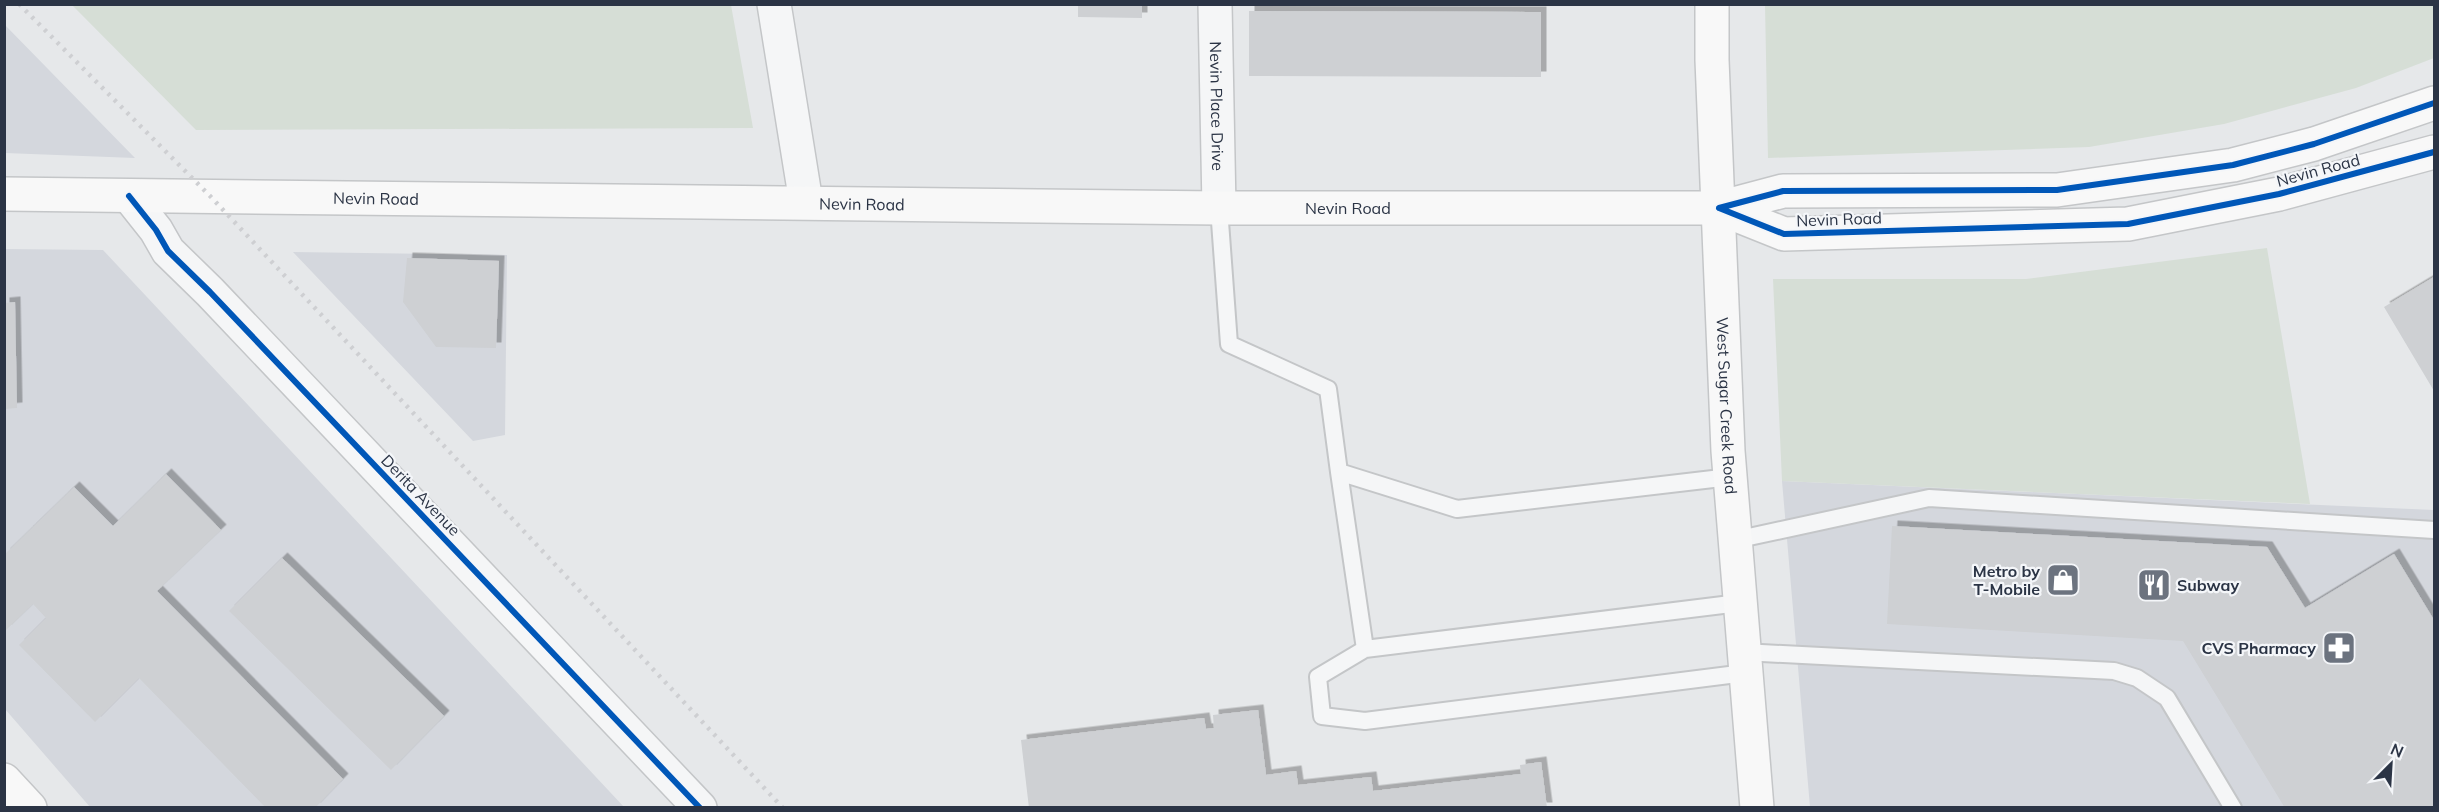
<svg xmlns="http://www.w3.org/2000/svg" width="2439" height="812" font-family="Mulish,sans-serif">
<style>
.built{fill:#d4d7dd}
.green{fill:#d6ded6}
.building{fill:#ced0d3;filter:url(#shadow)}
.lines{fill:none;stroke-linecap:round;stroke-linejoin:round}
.lane-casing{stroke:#c4c6c8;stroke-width:20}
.street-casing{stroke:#c4c6c8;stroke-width:36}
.secondary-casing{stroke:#c4c6c8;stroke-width:36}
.lane{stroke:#f5f6f7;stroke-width:16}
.street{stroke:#f5f6f7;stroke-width:33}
.secondary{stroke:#f8f8f8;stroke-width:33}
.rail{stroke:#cecfd2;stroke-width:4.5;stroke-dasharray:3 6;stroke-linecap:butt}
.cycleway-casing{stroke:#f4f6f9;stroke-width:10}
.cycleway{stroke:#0057b8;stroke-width:6}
.labels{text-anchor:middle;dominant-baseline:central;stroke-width:4.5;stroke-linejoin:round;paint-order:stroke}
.street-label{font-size:16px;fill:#2b3445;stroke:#f4f6f9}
.poi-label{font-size:16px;font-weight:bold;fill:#2b3445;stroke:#f4f6f9;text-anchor:end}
</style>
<defs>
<filter id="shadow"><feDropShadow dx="5.5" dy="-5.5" stdDeviation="0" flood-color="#0004"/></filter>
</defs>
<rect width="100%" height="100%" fill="#e6e8ea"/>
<path class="built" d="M 4,25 L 5,25 L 135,158 L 5,153 Z
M 4,249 L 103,250 L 624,807 L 90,807 L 5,709 Z
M 293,252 L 507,255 L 505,435 L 473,441 Z
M 1782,481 L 2434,510 L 2434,807 L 1810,807 Z"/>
<path class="green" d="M 72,5 L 731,5 L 753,128 L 196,130 Z
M 1765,5 L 2434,5 L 2434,58 L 2356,88 L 2224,124 L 2089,147 L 1768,158 Z
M 2267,248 L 2310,504 L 1782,481 L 1773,279 L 2026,279 Z"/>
<path class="building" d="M 1078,4 L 1142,4 L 1142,18 L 1078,17 Z
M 1249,11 L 1541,12 L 1541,77 L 1249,76 Z
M 407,258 L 499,261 L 496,348 L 436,347 L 403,302 Z
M 2434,277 L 2434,391 L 2384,307 Z
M 15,302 L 17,408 L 4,409 L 4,303 Z
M 166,474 L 221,530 L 157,591 L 343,779 L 315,808 L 266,808 L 139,678 L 95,722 L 19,645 L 46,618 L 33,604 L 6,630 L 5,628 L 5,554 L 74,487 L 113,526 Z
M 1892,526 L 2267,547 L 2305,608 L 2394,554 L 2434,620 L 2434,808 L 2285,808 L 2183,641 L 1887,624 Z
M 282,558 L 444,716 L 391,770 L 229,611 Z
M 1258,710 L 1266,775 L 1296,771 L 1298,785 L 1371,777 L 1373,791 L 1521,774 L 1520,765 L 1541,762 L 1547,808 L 1029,808 L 1021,740 L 1204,718 L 1206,729 L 1214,728 L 1213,715 Z"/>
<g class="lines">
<defs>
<path id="lane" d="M 1219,208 L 1229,344 L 1328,389 L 1339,472 L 1457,509 L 1730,477
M 1339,472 L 1365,649
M 1735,540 L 1929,498 L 2434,530
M 1739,603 L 1365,649 L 1318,677 L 1322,716 L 1365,721 L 1745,673
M 1743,652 L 2114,671 L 2137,678 L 2167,698 L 2233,808"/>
<g id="street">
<path d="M 774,4 L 806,202"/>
<path id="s1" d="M 1215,4 L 1219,208"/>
<path d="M 129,196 L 156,230 L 168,251 L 210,292 L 700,808"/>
</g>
<g id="secondary">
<path id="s2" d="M 1712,4 L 1712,60 L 1728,451 L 1757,808"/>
<path id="s3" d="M 4,194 L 1219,208 L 1719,208 L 1783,191 L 2057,190 L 2233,165 L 2314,144 L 2434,103"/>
<path d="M 1719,208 L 1784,234 L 2128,224 L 2279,194 L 2434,152"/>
<path d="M 4,780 L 30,808"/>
</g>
</defs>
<use href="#lane" class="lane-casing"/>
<use href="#street" class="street-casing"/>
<use href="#secondary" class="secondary-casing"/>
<use href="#lane" class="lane"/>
<use href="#street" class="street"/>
<use href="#secondary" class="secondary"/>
<path class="rail" d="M 19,4 L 211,197 L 783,808"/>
<defs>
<path id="cycleway" d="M 129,196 L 156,230 L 168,251 L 210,292 L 700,808
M 1719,208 L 1784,234 L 2128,224 L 2279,194 L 2434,152
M 1719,208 L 1783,191 L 2057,190 L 2233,165 L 2314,144 L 2434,103"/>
</defs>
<use href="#cycleway" class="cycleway-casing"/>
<use href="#cycleway" class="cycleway"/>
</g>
<defs>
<symbol id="shop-square" viewBox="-11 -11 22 22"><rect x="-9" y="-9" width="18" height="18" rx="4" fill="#6c737f" stroke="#f4f6f9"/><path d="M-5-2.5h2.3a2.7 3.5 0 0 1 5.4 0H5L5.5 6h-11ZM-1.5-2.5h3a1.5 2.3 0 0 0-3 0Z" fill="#fff"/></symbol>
<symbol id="restaurant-square" viewBox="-11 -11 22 22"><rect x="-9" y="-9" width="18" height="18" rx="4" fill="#6c737f" stroke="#f4f6f9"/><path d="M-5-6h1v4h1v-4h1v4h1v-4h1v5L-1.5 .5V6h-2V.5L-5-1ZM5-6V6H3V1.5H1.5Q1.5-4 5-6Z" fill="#fff"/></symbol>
<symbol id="pharmacy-square" viewBox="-11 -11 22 22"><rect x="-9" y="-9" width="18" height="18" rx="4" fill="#6c737f" stroke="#f4f6f9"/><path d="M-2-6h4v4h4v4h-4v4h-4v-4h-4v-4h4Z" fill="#fff"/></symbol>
</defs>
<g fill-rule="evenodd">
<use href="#shop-square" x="2044" y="561" width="38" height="38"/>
<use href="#restaurant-square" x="2135" y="566" width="38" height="38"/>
<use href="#pharmacy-square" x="2320" y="629" width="38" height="38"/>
</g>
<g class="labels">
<g class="street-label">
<text stroke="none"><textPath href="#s1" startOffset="102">Nevin Place Drive</textPath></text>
<text transform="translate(2318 170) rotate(-15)">Nevin Road</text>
<text stroke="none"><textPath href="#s3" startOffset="372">Nevin Road</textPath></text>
<text stroke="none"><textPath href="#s3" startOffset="858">Nevin Road</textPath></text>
<text stroke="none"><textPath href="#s3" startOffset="1344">Nevin Road</textPath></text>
<text transform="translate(1839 219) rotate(-2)">Nevin Road</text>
<text stroke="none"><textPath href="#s2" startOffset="402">West Sugar Creek Road</textPath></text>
<text transform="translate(421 495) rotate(46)">Derita Avenue</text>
</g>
<g class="poi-label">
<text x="2040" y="571">Metro by<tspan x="2040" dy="18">T-Mobile</tspan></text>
<text x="2177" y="585" text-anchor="start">Subway</text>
<text x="2316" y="648">CVS Pharmacy</text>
</g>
</g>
<rect width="2439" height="812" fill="none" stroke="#2b3445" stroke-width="12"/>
<g transform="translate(2391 764) rotate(24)" stroke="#f4f6f9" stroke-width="4.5" paint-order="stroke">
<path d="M0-4.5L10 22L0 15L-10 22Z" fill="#2b3445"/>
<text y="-9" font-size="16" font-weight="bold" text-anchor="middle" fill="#2b3445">N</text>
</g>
</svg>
